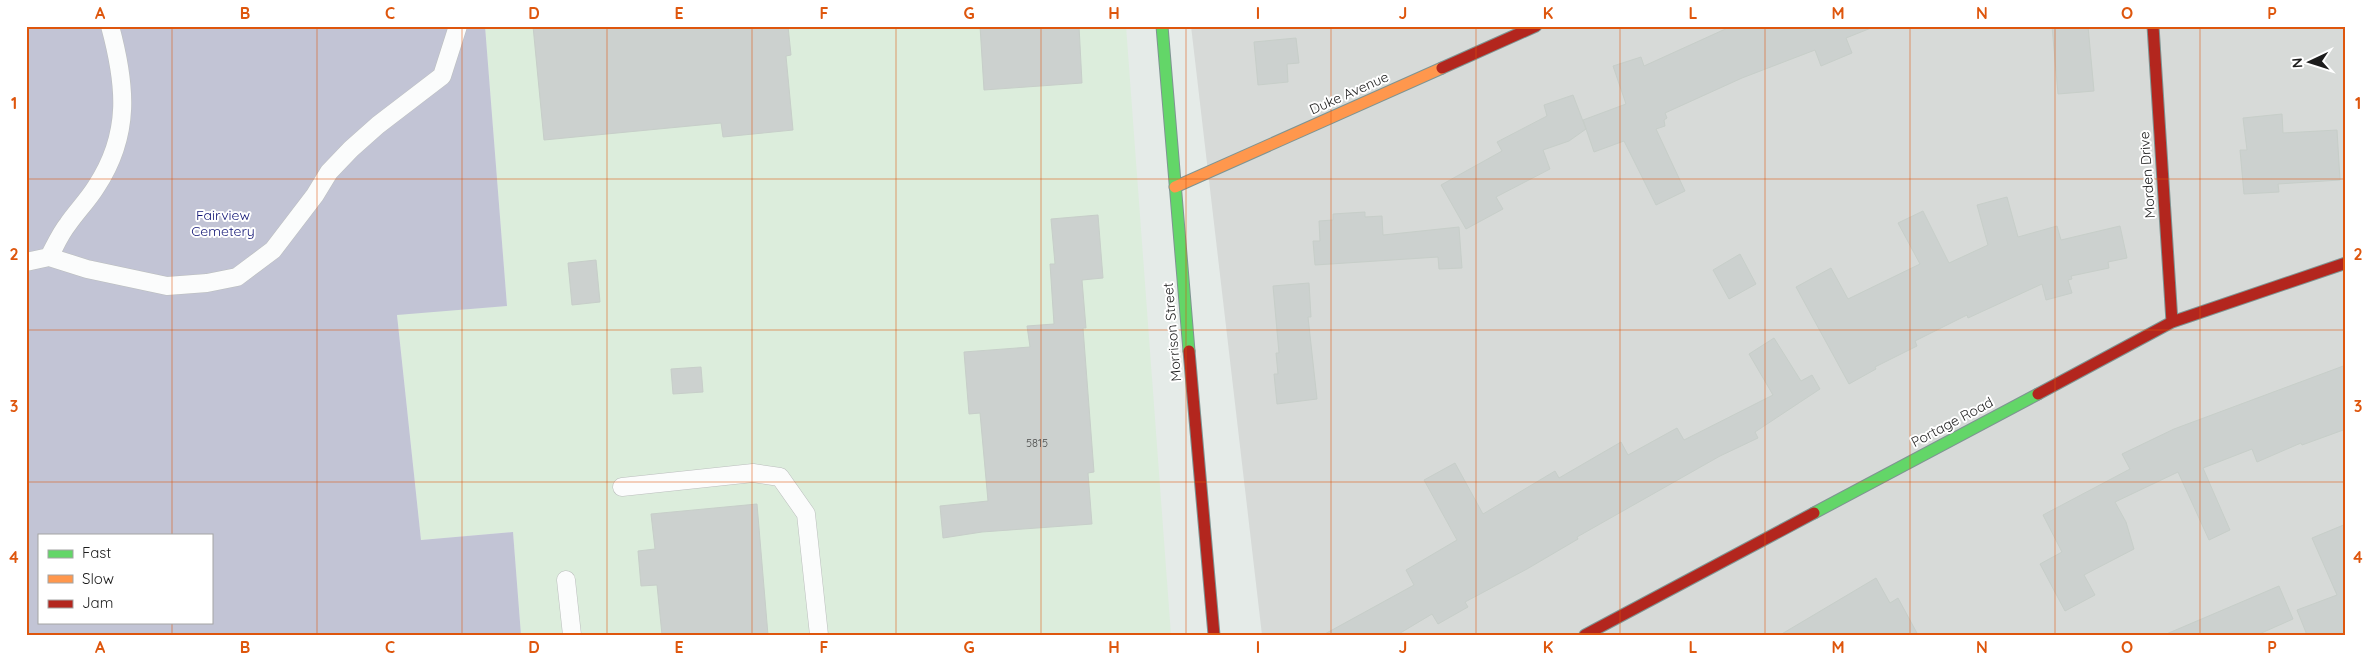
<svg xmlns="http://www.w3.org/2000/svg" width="2372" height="661" font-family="Quicksand,sans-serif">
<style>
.residential{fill:#d7dad8}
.commercial{fill:#dceddc}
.cemetery{fill:#c2c4d5;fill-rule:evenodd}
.building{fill:#ccd1cf;stroke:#c7cec9}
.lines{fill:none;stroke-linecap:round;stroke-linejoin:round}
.lane-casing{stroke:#bbbebd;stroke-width:19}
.fast-casing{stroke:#7e9492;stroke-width:13}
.slow-casing{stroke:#7e9492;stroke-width:13}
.jam-casing{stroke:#7e9492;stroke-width:13}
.lane{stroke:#fbfcfc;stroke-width:18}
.fast{stroke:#63d668;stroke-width:11}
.slow{stroke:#ff974d;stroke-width:11}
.jam{stroke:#b3261e;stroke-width:11}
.grid{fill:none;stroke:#de560d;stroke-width:1;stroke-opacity:0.55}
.labels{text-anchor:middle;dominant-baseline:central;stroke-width:4;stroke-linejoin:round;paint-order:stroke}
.number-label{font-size:11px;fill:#4a4b4a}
.street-label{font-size:14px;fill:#1c1c1c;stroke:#fff}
.park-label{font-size:14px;fill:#111574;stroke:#fff}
.neatline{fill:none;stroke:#de560d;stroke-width:2}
.grid-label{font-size:16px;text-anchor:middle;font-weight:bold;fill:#de560d}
</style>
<rect width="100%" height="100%" fill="#e5ebe8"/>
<path class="residential" d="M 1191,26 L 2346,26 L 2346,635 L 1262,635 Z"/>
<path class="commercial" d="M 485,26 L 1126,26 L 1171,635 L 521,635 L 513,532 L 421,540 L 397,314 L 507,306 Z"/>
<path class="cemetery" d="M 26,26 L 485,26 L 507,306 L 397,315 L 421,540 L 513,532 L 521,635 L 26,635 ZM 39,535 L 211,535 L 211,622 L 39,622 Z"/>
<path class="building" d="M 533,26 L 788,26 L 791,55 L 786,56 L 793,130 L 723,137 L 721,123 L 544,140 Z
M 980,26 L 1079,26 L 1082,83 L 984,90 Z
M 1732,26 L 1871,26 L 1871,28 L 1846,38 L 1852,53 L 1821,66 L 1815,50 L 1742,78 L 1665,113 L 1667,118 L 1664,120 L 1665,126 L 1656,129 L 1685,191 L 1656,205 L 1624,141 L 1594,152 L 1583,120 L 1626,104 L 1613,66 L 1641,57 L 1644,66 Z
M 2052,26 L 2088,26 L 2094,91 L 2058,94 Z
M 1296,38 L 1299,63 L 1287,64 L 1288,82 L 1258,85 L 1254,42 Z
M 1573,95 L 1586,129 L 1569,141 L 1543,150 L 1550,169 L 1496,197 L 1503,209 L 1466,229 L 1441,185 L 1502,151 L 1497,142 L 1547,116 L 1544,105 Z
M 2282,114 L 2283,133 L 2337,130 L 2340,180 L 2278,184 L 2279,192 L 2244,194 L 2240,150 L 2247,150 L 2243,118 Z
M 2007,197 L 2018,237 L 2057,226 L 2061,240 L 2120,226 L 2127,258 L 2108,262 L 2109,268 L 2071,276 L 2072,279 L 2068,280 L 2072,293 L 2046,300 L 2042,284 L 1968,318 L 1967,315 L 1915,341 L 1917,346 L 1875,367 L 1876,369 L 1849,384 L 1796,287 L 1831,268 L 1848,299 L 1920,264 L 1898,223 L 1923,211 L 1949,263 L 1988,245 L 1977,205 Z
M 1365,212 L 1365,217 L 1382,216 L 1383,235 L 1459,227 L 1462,268 L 1439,269 L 1438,257 L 1315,265 L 1313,241 L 1320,241 L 1319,221 L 1333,220 L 1333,214 Z
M 1098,215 L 1103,278 L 1082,280 L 1086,328 L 1083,328 L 1094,472 L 1088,473 L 1092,524 L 982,532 L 943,538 L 940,506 L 988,501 L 980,413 L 969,414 L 964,352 L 1030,347 L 1027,326 L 1054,324 L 1050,264 L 1055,264 L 1051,219 Z
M 1740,254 L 1756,284 L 1729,299 L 1713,270 Z
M 596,260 L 600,302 L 572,305 L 568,263 Z
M 1309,283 L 1311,317 L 1308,317 L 1317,399 L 1277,404 L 1274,374 L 1278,374 L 1276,353 L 1279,353 L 1273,286 Z
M 1774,338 L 1801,381 L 1812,375 L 1820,389 L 1755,432 L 1758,438 L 1720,456 L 1577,537 L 1578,539 L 1527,569 L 1465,602 L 1468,607 L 1438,624 L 1432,614 L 1397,635 L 1323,635 L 1414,585 L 1406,570 L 1457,540 L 1424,480 L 1455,463 L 1483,514 L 1555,471 L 1559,478 L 1621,442 L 1628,455 L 1677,428 L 1684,440 L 1773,395 L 1749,354 Z
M 2346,365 L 2346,429 L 2302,445 L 2301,443 L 2257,462 L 2252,449 L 2203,468 L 2230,530 L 2209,540 L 2178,472 L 2115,502 L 2126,522 L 2134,549 L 2084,575 L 2095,595 L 2065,611 L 2040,564 L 2062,552 L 2043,515 L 2130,469 L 2122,454 L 2174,429 Z
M 701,367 L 703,392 L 673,394 L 671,369 Z
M 757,504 L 768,635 L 662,635 L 657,585 L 641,586 L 638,551 L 655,549 L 651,514 Z
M 2346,524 L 2346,631 L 2335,635 L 2307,635 L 2297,610 L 2337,595 L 2312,538 Z
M 1876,578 L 1890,603 L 1898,598 L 1918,635 L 1780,635 Z
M 2279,586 L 2293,619 L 2257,635 L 2164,635 Z"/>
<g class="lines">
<defs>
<path id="lane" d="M 49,257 C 55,246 60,234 68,224 C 77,211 88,200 96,187 C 131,134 126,85 110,26
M 26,262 L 49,257 L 87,269 L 167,286 L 207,283 L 237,277 L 273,250 L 315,195 L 329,172 L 351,149 L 378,125 L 442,76 L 458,26
M 622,487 L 753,473 L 780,477 L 806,514 L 819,635
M 566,580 L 572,635"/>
<path id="fast" d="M 1162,26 L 1189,351
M 1814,513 L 2038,394"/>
<path id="slow" d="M 1175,187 L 1442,68"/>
<path id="jam" d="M 2153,26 L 2172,322
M 1442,68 L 1536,26
M 1189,351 L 1214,635
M 2038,394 L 2172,322 L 2346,263
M 1585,635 L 1814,513"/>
</defs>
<use href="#lane" class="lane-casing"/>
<use href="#fast" class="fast-casing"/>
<use href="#slow" class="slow-casing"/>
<use href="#jam" class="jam-casing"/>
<use href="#lane" class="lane"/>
<use href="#fast" class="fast"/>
<use href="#slow" class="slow"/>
<use href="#jam" class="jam"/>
</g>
<path class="grid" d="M 172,26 L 172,535M 317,26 L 317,635M 462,26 L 462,635M 607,26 L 607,635M 752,26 L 752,635M 896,26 L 896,635M 1041,26 L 1041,635M 1186,26 L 1186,635M 1331,26 L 1331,635M 1476,26 L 1476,635M 1620,26 L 1620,635M 1765,26 L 1765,635M 1910,26 L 1910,635M 2055,26 L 2055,635M 2200,26 L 2200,635M 26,179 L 2346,179M 26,330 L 2346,330M 26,482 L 2346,482M 172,622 L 172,635"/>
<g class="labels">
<g class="number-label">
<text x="1037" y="443">5815</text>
</g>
<g class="street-label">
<text transform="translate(1349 93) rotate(-24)">Duke Avenue</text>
<text transform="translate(2147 175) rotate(-94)">Morden Drive</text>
<text transform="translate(1172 332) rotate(-95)">Morrison Street</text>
<text transform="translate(1952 422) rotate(-28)">Portage Road</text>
</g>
<g class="park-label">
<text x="223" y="215">Fairview<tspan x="223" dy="16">Cemetery</tspan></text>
</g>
</g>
<rect width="2372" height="661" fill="none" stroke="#ffffff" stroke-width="55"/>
<rect x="38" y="534" width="175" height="90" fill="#ffffff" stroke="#a4a4a4"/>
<rect x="48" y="550" width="25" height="8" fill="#63d668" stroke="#a4a4a4"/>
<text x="82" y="558" font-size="15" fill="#1c1c1c">Fast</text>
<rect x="48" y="575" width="25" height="8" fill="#ff974d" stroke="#a4a4a4"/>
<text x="82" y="584" font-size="15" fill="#1c1c1c">Slow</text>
<rect x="48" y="600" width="25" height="8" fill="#b3261e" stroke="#a4a4a4"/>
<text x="82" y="608" font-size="15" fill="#1c1c1c">Jam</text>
<g transform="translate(2310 62) rotate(266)" stroke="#ffffff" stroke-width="4" paint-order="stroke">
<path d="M0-4L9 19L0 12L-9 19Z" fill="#1c1c1c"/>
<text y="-8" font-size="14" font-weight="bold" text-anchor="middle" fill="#1c1c1c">N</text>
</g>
<rect x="28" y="28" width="2316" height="606" class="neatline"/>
<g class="grid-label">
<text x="100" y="19">A</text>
<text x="245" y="19">B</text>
<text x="390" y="19">C</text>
<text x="534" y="19">D</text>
<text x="679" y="19">E</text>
<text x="824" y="19">F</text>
<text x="969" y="19">G</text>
<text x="1114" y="19">H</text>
<text x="1258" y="19">I</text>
<text x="1403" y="19">J</text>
<text x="1548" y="19">K</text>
<text x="1693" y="19">L</text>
<text x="1838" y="19">M</text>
<text x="1982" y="19">N</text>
<text x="2127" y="19">O</text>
<text x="2272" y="19">P</text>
<text x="14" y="109">1</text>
<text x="2358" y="109">1</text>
<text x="14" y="260">2</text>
<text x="2358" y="260">2</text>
<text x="14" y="412">3</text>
<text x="2358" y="412">3</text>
<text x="14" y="563">4</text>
<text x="2358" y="563">4</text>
<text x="100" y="653">A</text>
<text x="245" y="653">B</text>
<text x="390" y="653">C</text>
<text x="534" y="653">D</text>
<text x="679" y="653">E</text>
<text x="824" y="653">F</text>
<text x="969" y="653">G</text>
<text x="1114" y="653">H</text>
<text x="1258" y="653">I</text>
<text x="1403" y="653">J</text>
<text x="1548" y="653">K</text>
<text x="1693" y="653">L</text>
<text x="1838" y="653">M</text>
<text x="1982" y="653">N</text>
<text x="2127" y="653">O</text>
<text x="2272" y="653">P</text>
</g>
</svg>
